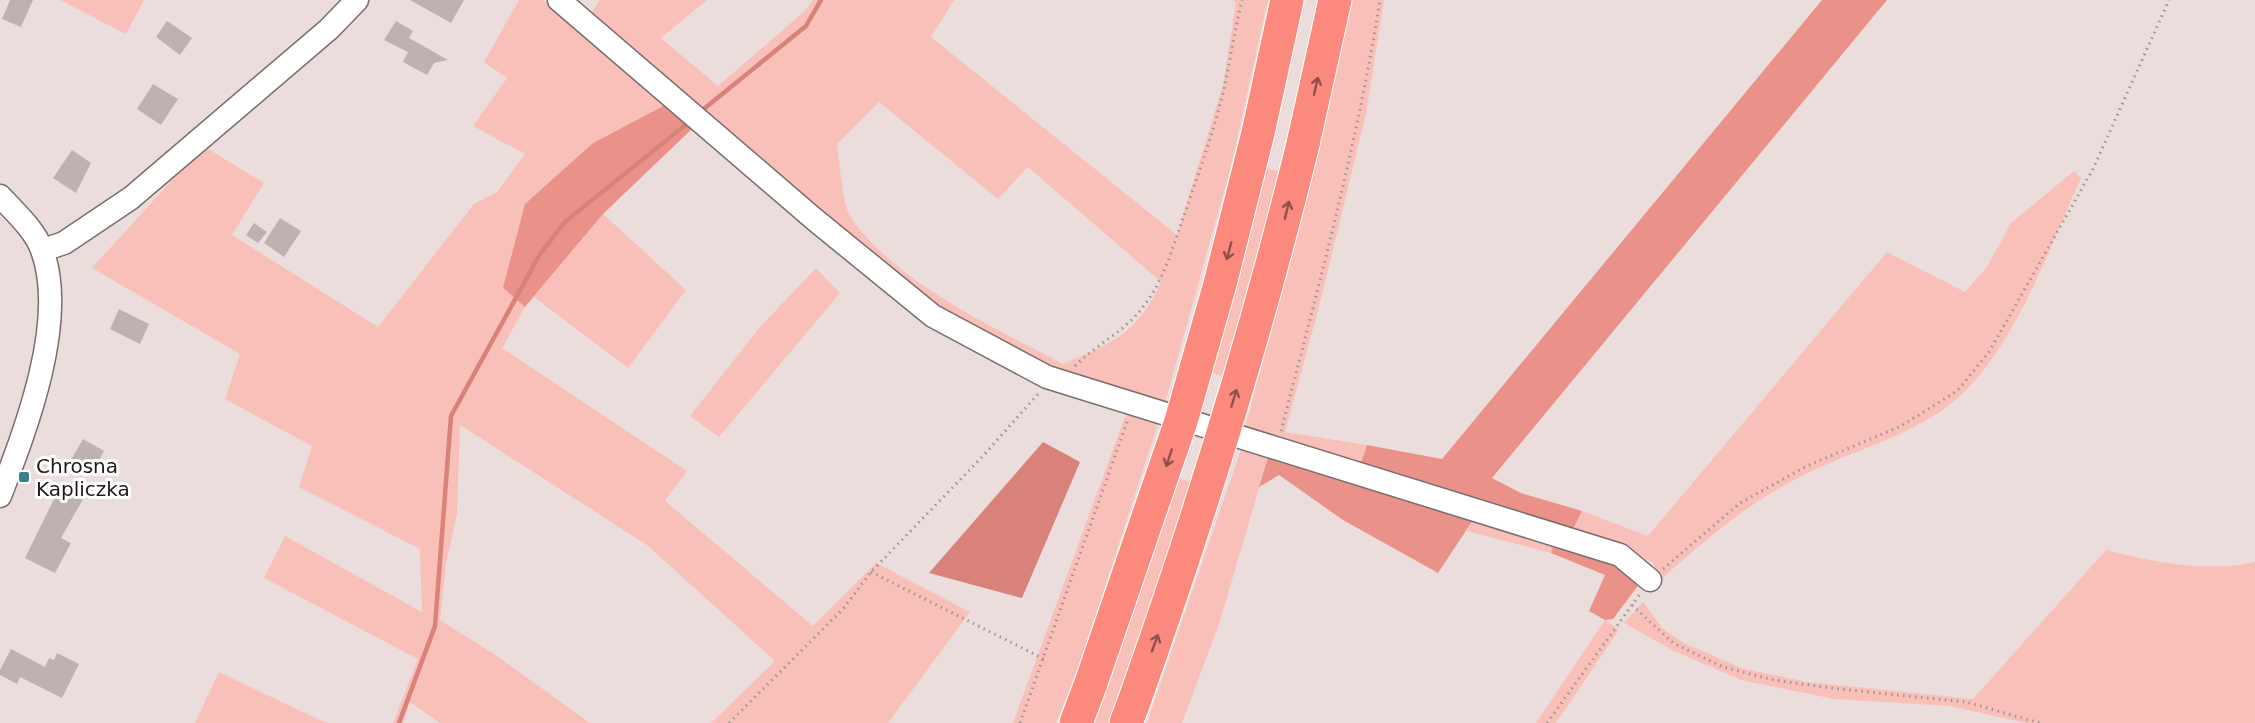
<svg xmlns="http://www.w3.org/2000/svg" width="2255" height="723" font-family="'DejaVu Sans',sans-serif">
<style>
.green{fill:#f8c0b9;fill-rule:evenodd}
.forest{fill:#ea9289}
.water{fill:#d88279}
.lines{fill:none;stroke-linecap:round;stroke-linejoin:round}
.stream{stroke:#d88279;stroke-width:4.5}
.building{fill:#bfb1b0}
.minor-casing{stroke:#7a6e6c;stroke-width:25}
.highway-casing{stroke:#fff;stroke-width:35}
.path{stroke:#a09593;stroke-width:3;stroke-dasharray:1.5 4.5;stroke-linecap:butt}
.minor{stroke:#fff;stroke-width:22}
.highway{stroke:#fc897e;stroke-width:33}
.highway-bridge-casing{stroke:#fff;stroke-width:35;stroke-linecap:butt}
.highway-bridge{stroke:#fc897e;stroke-width:33}
.oneway{stroke:#8e524c}
.poi-dot{fill:#39818a;stroke:#fff;stroke-width:2}
.labels{text-anchor:middle;dominant-baseline:central;stroke-width:6;stroke-linejoin:round;paint-order:stroke}
.poi-label{font-size:20px;fill:#1f1a19;stroke:#fff;text-anchor:start}
</style>
<rect width="100%" height="100%" fill="#ebdddb"/>
<path class="green" d="M 60,0 L 144,0 L 126,34 Z
M 519,0 L 543,0 L 669,103 L 593,143 L 503,288 L 525,307 L 502,348 L 687,471 L 665,501 L 813,626 L 876,563 L 970,612 L 888,723 L 711,723 L 775,661 L 647,545 L 460,425 L 457,514 L 446,563 L 440,620 L 494,654 L 590,723 L 440,723 L 410,702 L 403,723 L 393,723 L 418,659 L 264,578 L 285,536 L 422,612 L 420,549 L 299,487 L 312,446 L 225,399 L 240,354 L 92,268 L 203,146 L 264,183 L 232,235 L 378,327 L 474,204 L 497,192 L 525,154 L 473,126 L 507,78 L 484,62 Z
M 600,0 L 707,0 L 661,38 L 718,86 L 807,9 L 813,0 L 954,0 L 931,37 L 1177,235 L 1223,85 L 1236,3 L 1233,0 L 1268,0 L 1231,166 L 1163,410 L 1048,372 L 951,316 L 914,288 L 698,104 L 640,61 L 590,15 ZM 879,102 L 998,199 L 1028,167 L 1161,282 C 1138,334 1112,343 1063,364 C 996,329 893,281 850,216 C 843,205 839,159 837,144 Z
M 1352,0 L 1384,0 L 1366,114 L 1321,299 L 1285,432 L 1367,445 L 1358,472 L 1243,435 L 1295,245 Z
M 1262,167 L 1286,173 L 1229,378 L 1207,371 Z
M 2074,171 L 2081,178 C 2050,246 2016,345 1960,396 C 1916,436 1854,449 1802,476 C 1746,504 1706,540 1659,581 L 1653,562 L 1570,535 L 1582,511 L 1648,536 L 1887,252 L 1965,292 L 1987,267 L 2011,223 Z
M 603,214 L 686,290 L 628,368 L 534,297 Z
M 816,268 L 840,293 L 719,437 L 690,416 L 760,327 Z
M 1126,414 L 1158,424 L 1079,666 L 1056,723 L 1013,723 Z
M 1241,450 L 1268,458 L 1219,624 L 1182,723 L 1147,723 Z
M 1173,477 L 1197,483 L 1112,723 L 1086,723 Z
M 1473,520 L 1554,544 L 1551,553 L 1467,531 Z
M 2106,550 C 2154,562 2206,573 2255,562 L 2255,723 L 2025,723 L 1950,706 L 1834,699 L 1741,680 L 1672,650 L 1624,623 L 1643,602 L 1663,629 L 1684,643 L 1741,668 L 1807,682 L 1973,699 Z
M 1605,620 L 1619,630 L 1556,723 L 1536,723 Z
M 219,672 L 326,723 L 195,723 Z"/>
<path class="forest" d="M 1822,0 L 1887,0 L 1492,478 L 1521,493 L 1582,511 L 1570,535 L 1358,472 L 1367,445 L 1442,459 Z
M 669,103 L 695,126 L 603,214 L 525,307 L 503,288 L 525,204 L 593,143 Z
M 1268,458 L 1473,520 L 1438,573 L 1343,520 L 1279,475 L 1259,487 Z
M 1554,544 L 1620,565 L 1636,578 L 1637,587 L 1613,619 L 1605,620 L 1589,611 L 1605,575 L 1551,553 Z"/>
<path class="water" d="M 1043,442 L 1080,462 L 1022,598 L 929,573 Z"/>
<g class="lines">
<path class="stream" d="M 705,108 L 806,26 L 821,0
M 399,723 L 435,626 L 451,416 L 540,254 L 565,222 L 689,122"/>
</g>
<path class="building" d="M 10,0 L 33,0 L 21,27 L 2,19 Z
M 410,0 L 464,0 L 451,23 Z
M 167,21 L 192,38 L 180,55 L 156,37 Z
M 396,21 L 413,31 L 409,38 L 448,60 L 434,63 L 427,75 L 403,62 L 408,52 L 384,40 Z
M 153,84 L 178,99 L 161,125 L 137,109 Z
M 72,150 L 91,163 L 76,193 L 53,178 Z
M 280,218 L 301,231 L 284,257 L 264,243 Z
M 254,223 L 267,232 L 258,243 L 246,235 Z
M 119,309 L 149,324 L 140,344 L 110,329 Z
M 83,439 L 104,451 L 93,472 L 71,460 Z
M 60,487 L 83,499 L 61,538 L 71,543 L 55,573 L 25,558 Z
M 11,649 L 45,667 L 49,658 L 54,660 L 57,653 L 79,664 L 62,698 L 20,677 L 17,684 L 0,675 L 0,670 Z"/>
<g class="lines">
<defs>
<path id="minor" d="M 559,0 L 814,219 L 933,316 L 1047,377 L 1620,555 L 1650,580
M 0,196 C 14,211 35,230 42,250 C 68,320 26,429 0,496
M 43,250 L 64,243 L 131,198 L 329,29 L 357,0"/>
<path id="highway" d="M 1258,133 L 1287,0
M 1303,144 L 1335,0
M 1076,723 L 1091,683
M 1126,723 L 1135,699"/>
</defs>
<use href="#minor" class="minor-casing"/>
<use href="#highway" class="highway-casing"/>
<path class="path" d="M 1075,366 C 1097,344 1124,332 1143,307 C 1162,283 1171,253 1181,224 C 1196,180 1213,135 1224,89 C 1230,60 1235,30 1242,0
M 1281,431 C 1318,288 1357,146 1380,0
M 1663,569 L 1740,503 L 1807,466 L 1901,426 L 1957,391 L 1989,352 L 2093,169 L 2169,0
M 871,572 L 1044,659
M 1632,605 L 1673,643 L 1723,667 L 1774,680 L 1830,688 L 1966,702 L 2040,723
M 729,723 L 843,609 L 871,572 L 983,456 L 1038,394
M 1020,723 L 1127,422
M 1547,723 L 1640,594"/>
<use href="#minor" class="minor"/>
<use href="#highway" class="highway"/>
<defs>
<path id="highway-bridge" d="M 1091,683 L 1181,421 L 1220,284 L 1258,133
M 1135,699 C 1200,516 1257,332 1303,144"/>
</defs>
<use href="#highway-bridge" class="highway-bridge-casing"/>
<use href="#highway-bridge" class="highway-bridge"/>
</g>
<defs><path id="oneway-shaft" d="M-6 0H5M1.5-3L5.5 0L1.5 3" fill="none" stroke-width="1.6" stroke-linecap="round" stroke-linejoin="round" transform="scale(1.5)"/></defs>
<g class="oneway">
<use href="#oneway-shaft" transform="translate(1316 86) rotate(-77)"/>
<use href="#oneway-shaft" transform="translate(1287 210) rotate(-76)"/>
<use href="#oneway-shaft" transform="translate(1229 251) rotate(105)"/>
<use href="#oneway-shaft" transform="translate(1234 398) rotate(-73)"/>
<use href="#oneway-shaft" transform="translate(1169 458) rotate(108)"/>
<use href="#oneway-shaft" transform="translate(1155 643) rotate(-70)"/>
</g>
<rect class="poi-dot" x="18" y="471" width="12" height="12" rx="3"/>
<g class="labels">
<g class="poi-label">
<text x="36" y="466">Chrosna<tspan x="36" dy="23">Kapliczka</tspan></text>
</g>
</g>
</svg>
